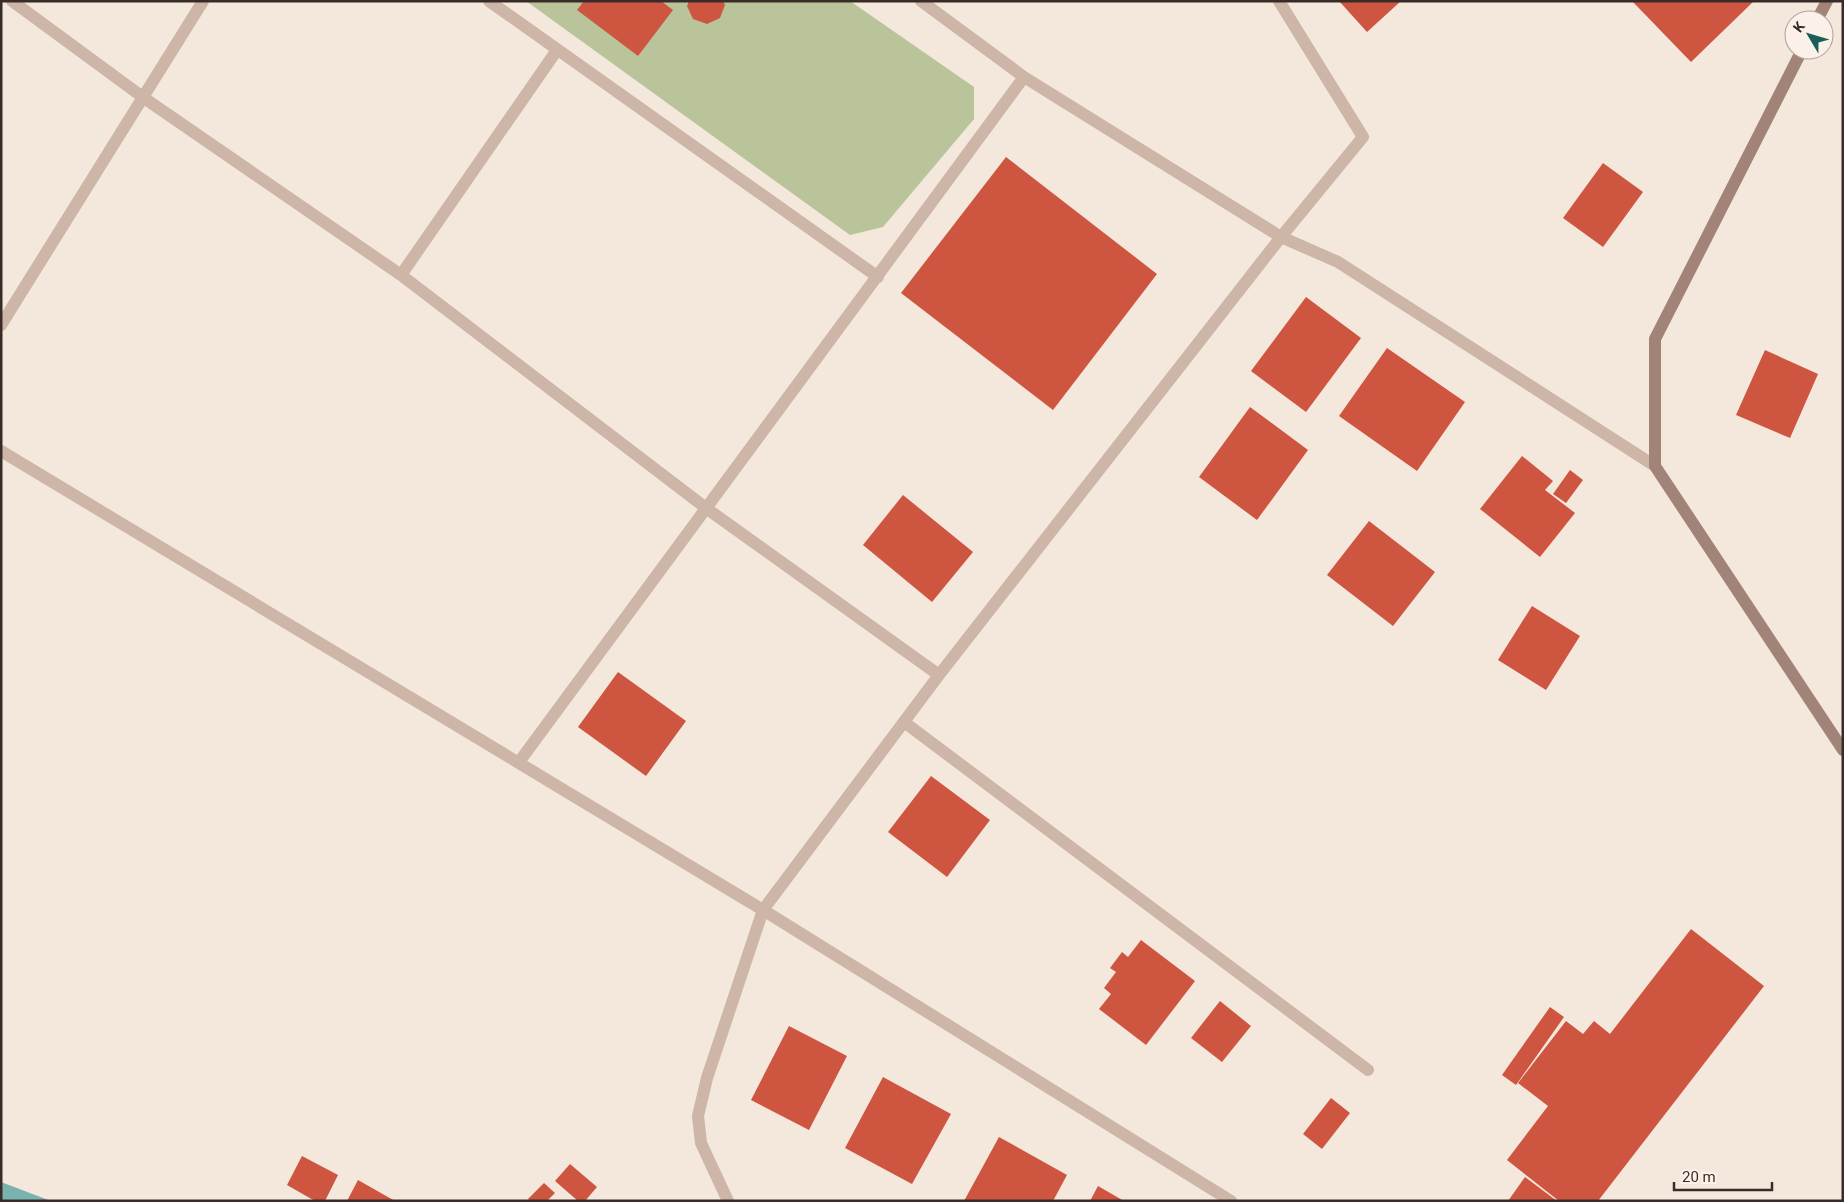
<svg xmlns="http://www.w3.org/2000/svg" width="1844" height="1202" font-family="Roboto,sans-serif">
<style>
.green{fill:#bac49b}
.water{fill:#79b3b0}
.building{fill:#ce5540}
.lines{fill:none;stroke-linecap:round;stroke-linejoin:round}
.lane{stroke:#cdb5a7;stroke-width:12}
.street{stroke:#cdb5a7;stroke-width:12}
.secondary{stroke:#a18378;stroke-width:12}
</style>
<rect width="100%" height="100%" fill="#f4e7dc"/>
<path class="green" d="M 526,1 L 850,1 L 974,87 L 974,119 L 883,227 L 850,235 Z"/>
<path class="water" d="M 1,1182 L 51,1201 L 1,1201 Z"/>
<path class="building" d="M 584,1 L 661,1 L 673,10 L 638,56 L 577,10 Z
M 689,1 L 723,1 L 725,5 L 720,18 L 707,24 L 693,19 L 687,6 Z
M 1339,1 L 1401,1 L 1367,32 Z
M 1632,1 L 1754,1 L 1691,62 Z
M 1006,157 L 1157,274 L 1053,410 L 901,293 Z
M 1603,163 L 1643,192 L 1603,247 L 1563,218 Z
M 1306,297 L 1361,338 L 1306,412 L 1251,371 Z
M 1387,348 L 1465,402 L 1417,471 L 1339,416 Z
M 1765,350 L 1818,374 L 1790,438 L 1736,415 Z
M 1250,407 L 1308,450 L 1257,520 L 1199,477 Z
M 1522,456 L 1553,481 L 1545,490 L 1575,513 L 1540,557 L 1480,509 Z
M 1570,470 L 1583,480 L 1566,503 L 1553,494 Z
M 903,495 L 973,552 L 932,602 L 863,545 Z
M 1369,521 L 1435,572 L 1393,626 L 1327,575 Z
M 1532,606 L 1580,636 L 1546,690 L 1498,660 Z
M 618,672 L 686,721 L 646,776 L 578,727 Z
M 931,776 L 990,820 L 947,877 L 888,832 Z
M 1691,929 L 1764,986 L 1598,1201 L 1559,1201 L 1507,1160 L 1548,1106 L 1518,1083 L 1566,1021 L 1583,1034 L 1594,1021 L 1610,1034 Z
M 1141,940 L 1195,981 L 1146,1045 L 1099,1009 L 1111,994 L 1104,988 L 1116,972 L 1110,968 L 1122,952 L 1128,957 Z
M 1220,1001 L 1251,1026 L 1222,1062 L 1191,1038 Z
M 1550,1007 L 1564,1017 L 1516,1085 L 1502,1075 Z
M 789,1026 L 847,1056 L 809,1130 L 751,1100 Z
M 883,1077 L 951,1114 L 912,1184 L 845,1148 Z
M 1331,1098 L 1350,1113 L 1322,1149 L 1303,1134 Z
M 999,1137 L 1067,1175 L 1053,1201 L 964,1201 Z
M 302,1156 L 338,1175 L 325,1201 L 315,1201 L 287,1185 Z
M 570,1164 L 597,1187 L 585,1201 L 578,1201 L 555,1181 Z
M 1525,1177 L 1557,1201 L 1508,1201 Z
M 358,1180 L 395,1201 L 347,1201 Z
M 544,1183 L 555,1193 L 547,1201 L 530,1201 L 528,1199 Z
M 1098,1186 L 1124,1201 L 1090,1201 Z"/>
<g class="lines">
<path class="lane" d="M 904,722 L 1368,1070"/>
<path class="street" d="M 12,1 L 144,98 L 401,275 L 706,508 L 939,675
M 489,1 L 878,277
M 921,1 L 1024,77 L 1281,237 L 1338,262 L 1655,466
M 401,275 L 557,50
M 1,325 L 203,1
M 1,451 L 763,910 L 1231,1201
M 519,762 L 1024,77
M 728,1201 L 701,1143 L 698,1116 L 707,1078 L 763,910 L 939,675 L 1281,237 L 1363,137 L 1279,1"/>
<path class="secondary" d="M 1817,20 L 1827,1
M 1802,50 L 1655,339 L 1655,466 L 1843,750"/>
</g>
<rect width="1844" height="1202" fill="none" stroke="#392c28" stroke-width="5"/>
<g transform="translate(1809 35) rotate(308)"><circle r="24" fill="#fbf1e9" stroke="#ada29c"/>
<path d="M0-4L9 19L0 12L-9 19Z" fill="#1a5e5c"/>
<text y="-8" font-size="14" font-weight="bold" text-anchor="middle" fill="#392c28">K</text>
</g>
<path d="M1674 1182v8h98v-8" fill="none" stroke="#392c28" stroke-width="2.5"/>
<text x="1682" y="1182" font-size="15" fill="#392c28" stroke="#fbf1e9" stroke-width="4" paint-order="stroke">20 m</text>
</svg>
